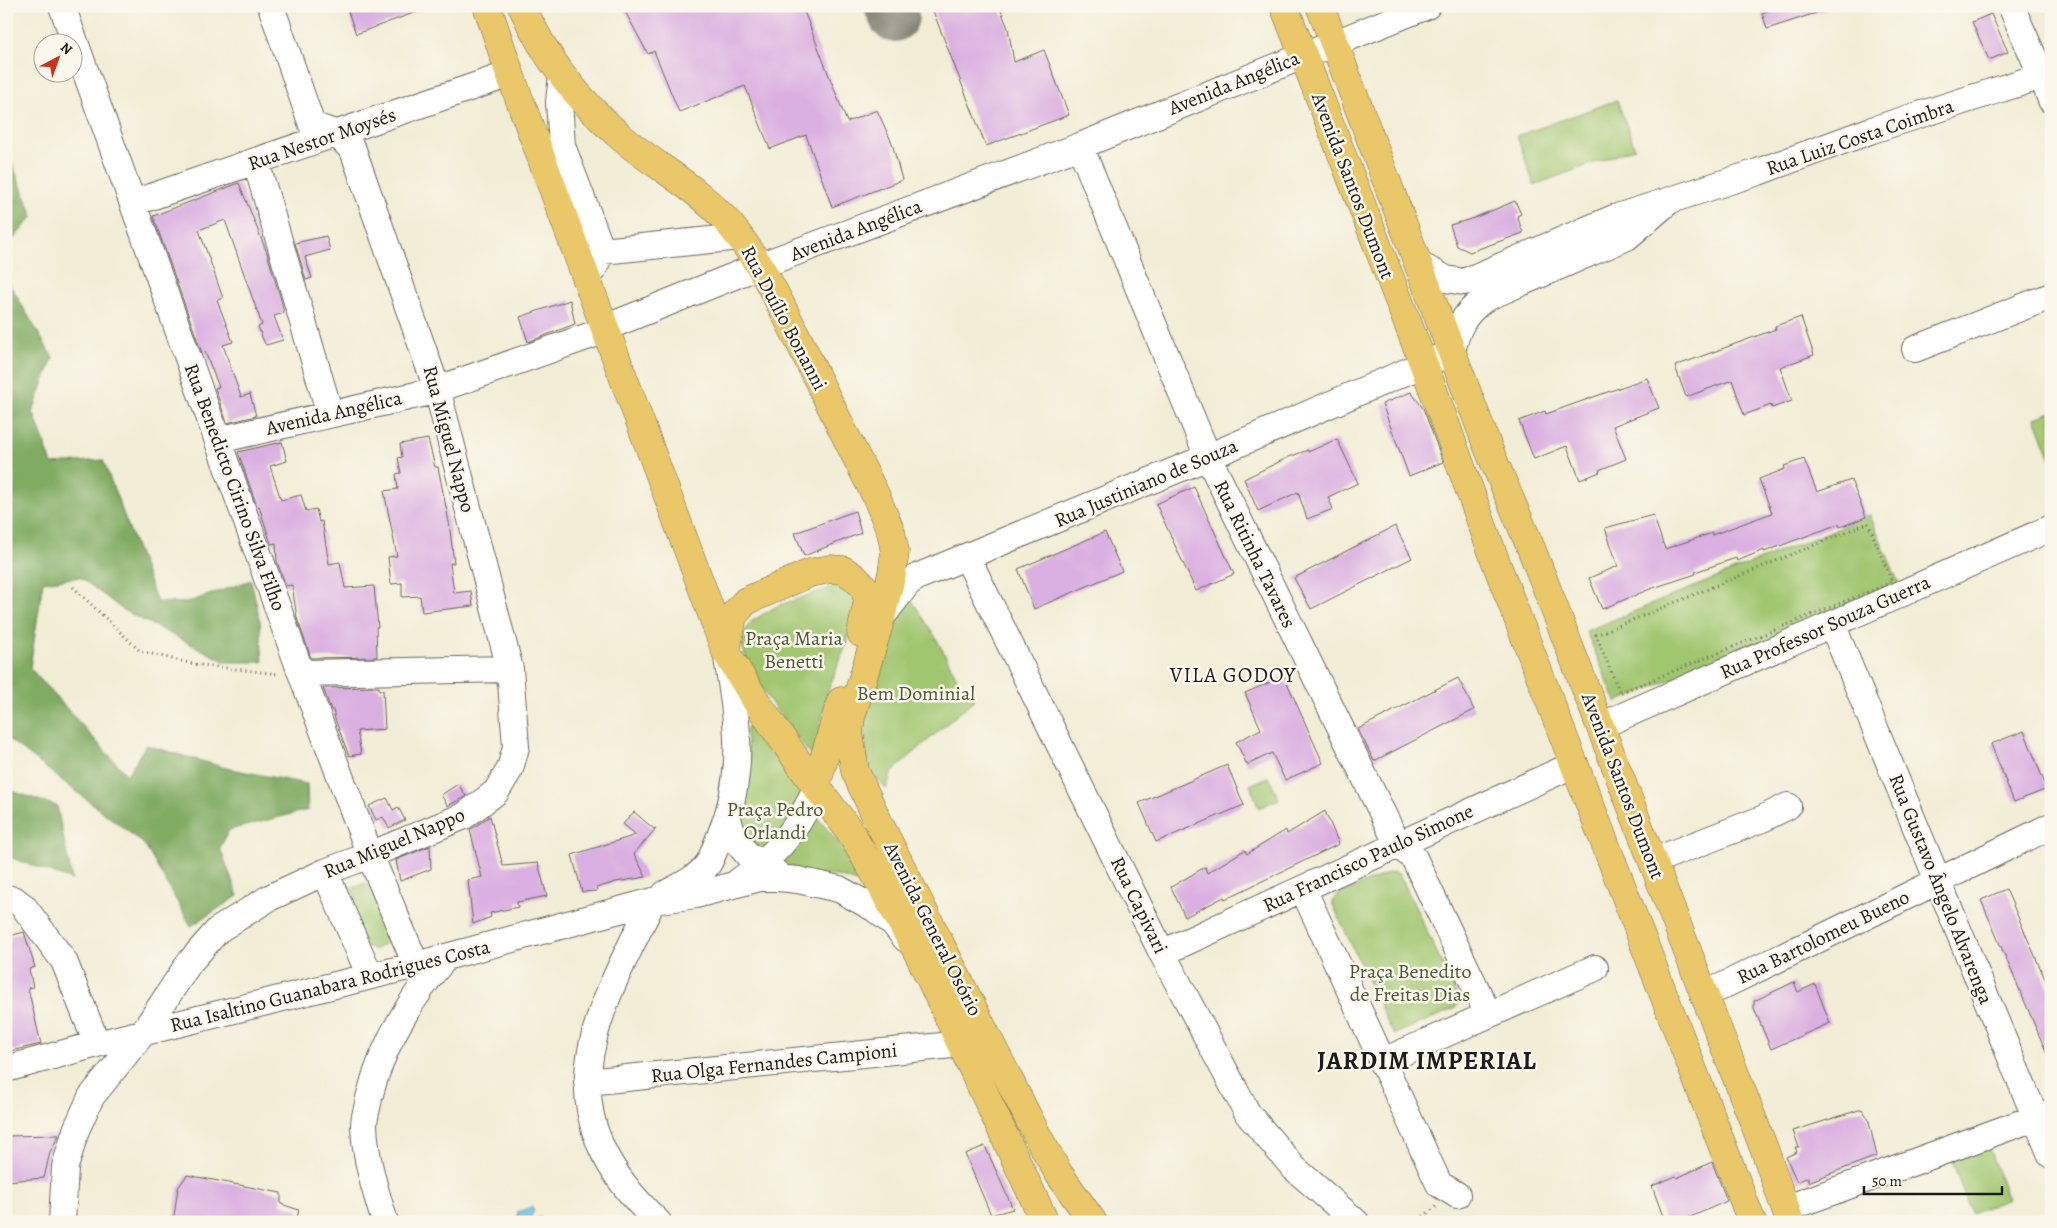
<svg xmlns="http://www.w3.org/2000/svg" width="2057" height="1228" font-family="Alegreya,serif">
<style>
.green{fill:#a1c670;stroke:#5e7146}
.forest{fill:#80ab62;stroke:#4e643f}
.water{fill:#6ec3ea;stroke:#457083}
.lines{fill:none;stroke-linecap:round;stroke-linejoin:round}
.taxiway{stroke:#878479;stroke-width:50}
.building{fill:#daafe1}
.minor-casing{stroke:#67655d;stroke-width:28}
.major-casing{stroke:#67655d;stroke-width:29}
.path{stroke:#67655d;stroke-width:3;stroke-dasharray:1 4;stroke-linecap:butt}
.minor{stroke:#fff;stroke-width:26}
.major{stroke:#eac769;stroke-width:28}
.labels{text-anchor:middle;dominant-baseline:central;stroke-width:5;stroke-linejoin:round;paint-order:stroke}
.street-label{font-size:20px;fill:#1c1c1c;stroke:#fbf7ec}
.park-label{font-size:20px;fill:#4b5839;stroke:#fbf7ec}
.neighbourhood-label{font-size:21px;letter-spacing:1px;fill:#1c1c1c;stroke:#fbf7ec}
.district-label{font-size:25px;font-weight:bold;letter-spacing:1px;fill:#1c1c1c;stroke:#fbf7ec}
</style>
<rect width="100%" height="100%" fill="#fbf7ec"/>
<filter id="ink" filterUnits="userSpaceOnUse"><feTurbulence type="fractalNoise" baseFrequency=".02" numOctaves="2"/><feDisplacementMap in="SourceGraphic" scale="10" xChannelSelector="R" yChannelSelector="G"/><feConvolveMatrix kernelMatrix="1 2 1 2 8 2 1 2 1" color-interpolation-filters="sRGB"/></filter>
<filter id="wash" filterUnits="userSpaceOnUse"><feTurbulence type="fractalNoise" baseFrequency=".0096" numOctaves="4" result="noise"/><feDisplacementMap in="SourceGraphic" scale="20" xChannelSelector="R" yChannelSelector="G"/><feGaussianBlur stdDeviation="1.12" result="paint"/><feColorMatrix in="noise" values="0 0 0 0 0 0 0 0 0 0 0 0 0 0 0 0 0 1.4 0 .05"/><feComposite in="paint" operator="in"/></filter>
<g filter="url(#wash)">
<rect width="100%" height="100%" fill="#f2edd6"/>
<path class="green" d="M 1617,100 L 1635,148 L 1534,185 L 1517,136 Z
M 2051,412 L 2051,459 L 2035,418 Z
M 1870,515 L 1900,586 L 1616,702 L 1586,631 Z
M 838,585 L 852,591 L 860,610 L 827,693 L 814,759 C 789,727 746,676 740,637 L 752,621 L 777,606 Z
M 911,599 L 936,638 L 966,695 L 975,699 L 892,772 L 886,789 L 868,768 L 864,731 L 871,689 L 891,628 Z
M 750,723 L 756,728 L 820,821 L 840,844 L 863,884 L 838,876 L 795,873 L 742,844 L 737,811 L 746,795 L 749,760 L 746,732 Z
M 1269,777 L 1279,799 L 1259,808 L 1250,785 Z
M 1395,872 L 1400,875 L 1458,997 L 1459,1002 L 1454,1009 L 1395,1034 L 1390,1028 L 1333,905 L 1333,900 L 1338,895 L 1388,873 Z
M 365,883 L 376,891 L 391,931 L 386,943 L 375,950 L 365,945 L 345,897 L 352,888 Z
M 1988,1146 L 2008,1199 L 1971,1213 L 1951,1159 Z"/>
<path class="forest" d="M 6,149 L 33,216 L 6,248 Z
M 6,278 L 53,358 L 33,411 L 52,464 L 103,460 L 157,602 L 186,603 L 251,580 L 260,620 L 263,662 L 226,662 L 123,610 L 80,577 L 43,582 L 30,668 L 127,775 L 146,745 L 226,768 L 307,784 L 308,810 L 229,830 L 220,848 L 238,896 L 191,926 L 144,844 L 6,737 Z
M 6,789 L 57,806 L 72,880 L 6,856 Z"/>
<path class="water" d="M 531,1207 L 534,1210 L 531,1217 L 534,1220 L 540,1217 L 542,1222 L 518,1222 L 517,1218 L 518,1212 Z"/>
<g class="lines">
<path class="taxiway" d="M 889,6 L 894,17"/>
</g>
<g id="blocks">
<path class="building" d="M 346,6 L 426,6 L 427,8 L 356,34 Z
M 622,6 L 802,6 L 847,122 L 877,110 L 892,143 L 902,180 L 832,207 L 806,135 L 770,149 L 745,86 L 679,112 L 654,51 L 648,54 Z
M 931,6 L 999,6 L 1008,28 L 1014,62 L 1044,50 L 1069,115 L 986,146 Z
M 1780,6 L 1827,6 L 1828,9 L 1767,29 L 1762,13 Z
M 1991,14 L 2008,52 L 1989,60 L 1972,22 Z
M 239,183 L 267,253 L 281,300 L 284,313 L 274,316 L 283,340 L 266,345 L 264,342 L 258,327 L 262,325 L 225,220 L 199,230 L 223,298 L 217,300 L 233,342 L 223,345 L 241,397 L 250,394 L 256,416 L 227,423 L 215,388 L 219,387 L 205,352 L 202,353 L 153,216 Z
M 1515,201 L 1521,214 L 1517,216 L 1523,233 L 1470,252 L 1457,246 L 1450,225 L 1474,218 Z
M 326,236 L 330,250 L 305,257 L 312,278 L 306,280 L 295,243 Z
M 570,300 L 575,324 L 528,342 L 520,317 Z
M 1801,317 L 1814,355 L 1780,367 L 1792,401 L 1772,408 L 1771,405 L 1744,415 L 1732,380 L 1686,397 L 1675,366 L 1776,329 L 1775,326 Z
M 1647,378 L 1659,408 L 1613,426 L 1626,459 L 1599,470 L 1600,472 L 1580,480 L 1567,446 L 1534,459 L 1519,421 L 1545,411 L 1546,414 Z
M 1411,392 L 1423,408 L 1443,462 L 1409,476 L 1382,404 Z
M 428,439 L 435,467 L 438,467 L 449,522 L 454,563 L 450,563 L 454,593 L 471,591 L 473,606 L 422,612 L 420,596 L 402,597 L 402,583 L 391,584 L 388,557 L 397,556 L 384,491 L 398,489 L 396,474 L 401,473 L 398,458 L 402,457 L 400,444 Z
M 1337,439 L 1358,483 L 1328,497 L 1333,509 L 1307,519 L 1298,492 L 1258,511 L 1244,479 L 1289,457 L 1308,450 L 1308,452 Z
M 282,442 L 287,461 L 270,466 L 281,500 L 301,495 L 306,511 L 316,509 L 319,522 L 322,521 L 329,564 L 340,562 L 345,588 L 374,586 L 378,627 L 376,627 L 377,657 L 311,658 L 297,618 L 292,585 L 286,586 L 277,562 L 276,543 L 271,544 L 259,506 L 257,507 L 238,452 Z
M 1804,459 L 1817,492 L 1851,480 L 1866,517 L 1840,527 L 1839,524 L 1809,535 L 1764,552 L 1764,550 L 1737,561 L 1736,558 L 1695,572 L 1696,574 L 1650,589 L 1602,609 L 1589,578 L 1618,566 L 1605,528 L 1653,515 L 1665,549 L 1712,533 L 1712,535 L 1772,513 L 1759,479 L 1785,469 L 1784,466 Z
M 1194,487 L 1234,574 L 1196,591 L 1156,504 Z
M 855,511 L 861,533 L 804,556 L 795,533 Z
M 1395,526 L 1412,558 L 1311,609 L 1294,578 Z
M 1105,532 L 1122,571 L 1034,609 L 1018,569 Z
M 1284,676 L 1323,763 L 1285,780 L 1272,753 L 1247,765 L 1236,742 L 1261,729 L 1245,693 Z
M 1458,678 L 1474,710 L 1374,761 L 1358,729 Z
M 379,687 L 379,690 L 383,690 L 385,729 L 357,731 L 361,754 L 349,756 L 335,719 L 333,710 L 331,710 L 323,688 Z
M 2024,731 L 2047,789 L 2014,802 L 1991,744 Z
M 1227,765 L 1244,805 L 1156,842 L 1139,803 Z
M 458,784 L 466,796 L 448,806 L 441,795 Z
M 387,798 L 393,810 L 398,807 L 405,820 L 389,828 L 383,817 L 376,820 L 369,806 Z
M 1325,811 L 1339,844 L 1225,899 L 1224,897 L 1185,917 L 1171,887 L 1205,867 L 1207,873 L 1245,850 L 1247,854 L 1286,830 L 1287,834 Z
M 634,812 L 654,829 L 656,828 L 634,854 L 646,877 L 616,882 L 596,888 L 597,891 L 582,892 L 572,855 L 636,835 L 623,824 Z
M 490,816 L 503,866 L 538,863 L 547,896 L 517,902 L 518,907 L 490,913 L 491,917 L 473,924 L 468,880 L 482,877 L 470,830 Z
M 430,846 L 431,869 L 400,881 L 396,860 Z
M 2006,889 L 2051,993 L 2051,1063 L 1981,900 Z
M 24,932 L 35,967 L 29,969 L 33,987 L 28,988 L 41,1044 L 6,1052 L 6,937 Z
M 1794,982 L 1798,992 L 1815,984 L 1830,1023 L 1771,1049 L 1754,1008 L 1754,1001 Z
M 1862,1109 L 1868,1118 L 1877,1156 L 1808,1182 L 1808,1177 L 1797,1182 L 1786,1157 L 1797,1152 L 1795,1147 L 1799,1147 L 1793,1131 Z
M 59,1135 L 50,1152 L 44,1178 L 6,1181 L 6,1136 Z
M 985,1146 L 1013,1209 L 991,1215 L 965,1154 Z
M 1712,1162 L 1727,1201 L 1679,1222 L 1665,1222 L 1652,1186 L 1676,1176 L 1677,1178 Z
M 187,1175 L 281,1193 L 281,1204 L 299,1210 L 296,1222 L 173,1222 L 178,1188 Z"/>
</g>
</g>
<g filter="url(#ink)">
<use href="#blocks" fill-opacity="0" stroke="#67655d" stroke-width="1"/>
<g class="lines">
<defs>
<path id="minor" d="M 62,6 L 301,673 L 370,855 L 416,965
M 2011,6 L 2042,76 L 2051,100
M 562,75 L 559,102 L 562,146 L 602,251 L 588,280
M 1080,146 L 1208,457 L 1398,845 L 1414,858 L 1488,1014
M 256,162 L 330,414
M 133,203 L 510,74
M 602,251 L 740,237
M 1420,265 L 1446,279 L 1464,282 L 1614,218 L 1758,172 L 1872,130 L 2051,73
M 1915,349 L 2051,296
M 218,440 L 430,392 L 606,330 L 617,323 L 759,266 L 1080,146 L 1427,6
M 967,557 L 1162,953 L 1248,1114 L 1294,1168 L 1356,1222
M 881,618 L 908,583 L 919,576 L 1208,457 L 1452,352 C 1457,327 1465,312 1486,298 L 1627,237 L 1669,201
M 1832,624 L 2051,1155
M 301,673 L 510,669
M 1600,726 L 2051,528
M 728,818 L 733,837 L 748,855 L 776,873
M 1653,861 L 1762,819 L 1788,806
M 325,872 L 370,976
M 739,881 C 774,857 802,826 816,786
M 1303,889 L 1439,1184 L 1457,1195
M 665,894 C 680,886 698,878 708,864 C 713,856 716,845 720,836 C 747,772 737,718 726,652
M 6,898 L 15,900 L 24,907 L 64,961 L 97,1044
M 653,901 C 592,1022 541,1112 658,1222
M 1162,953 L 1575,764
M 1704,995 L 2051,826
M 1381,1062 L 1595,968
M 6,1069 L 97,1044 L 416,965 L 653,901 L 696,895 L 760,878 L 778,878 L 798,880 L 839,889 L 875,909 L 893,923 L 906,939
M 587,1082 L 962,1044
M 1785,1209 L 2051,1112
M 62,1222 L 65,1167 L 76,1130 L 91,1097 L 143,1033 L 189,963 L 218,930 L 269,898 L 325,872 L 370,855 L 464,816 L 496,792 L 510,769 L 516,747 L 510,669 L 437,389 L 353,150 L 337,134 L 312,125 L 271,6
M 385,1222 C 375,1190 365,1158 364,1125 C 364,1116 368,1107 369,1098 C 382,1045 410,999 445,958"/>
<path id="major" d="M 487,6 L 510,74 L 726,652 L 758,704 L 806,773 L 849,830 L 876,876 L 919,955 L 1045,1222
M 522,6 C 544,57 580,102 622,138 C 658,168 701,190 731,226 C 761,262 781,305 802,347 C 826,397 851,447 876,496 L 891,532 L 895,552 L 892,573 L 881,618 L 851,717 L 849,732 L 855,771 L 878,821 L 1038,1137 L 1059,1174 L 1093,1222
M 1284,6 L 1424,365 L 1495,560 L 1752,1222
M 1320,6 L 1489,450 L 1531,548 L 1765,1151 L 1790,1222
M 726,652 L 733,616 L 746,601 L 810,573 L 830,569 L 843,570 L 854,577 L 864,587 L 868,600 L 861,633
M 816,786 L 841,701"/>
</defs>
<use href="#minor" class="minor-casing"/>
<use href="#major" class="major-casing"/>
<path class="path" d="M 1868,523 L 1892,582 L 1620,693 L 1596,635 Z
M 73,587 L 140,651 L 193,664 L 278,674
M 1415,1222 L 1436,1207"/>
<use href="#minor" class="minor"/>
<use href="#major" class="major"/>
</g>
</g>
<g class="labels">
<g class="street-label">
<text transform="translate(1234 83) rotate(-22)">Avenida Angélica</text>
<text transform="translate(1860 137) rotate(-19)">Rua Luiz Costa Coimbra</text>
<text transform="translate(322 139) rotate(-19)">Rua Nestor Moysés</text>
<text transform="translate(1353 186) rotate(69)">Avenida Santos Dumont</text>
<text transform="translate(856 230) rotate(-21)">Avenida Angélica</text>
<text transform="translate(784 318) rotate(62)">Rua Duílio Bonanni</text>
<text transform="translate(334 413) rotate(-13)">Avenida Angélica</text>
<text transform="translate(449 439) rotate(75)">Rua Miguel Nappo</text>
<text transform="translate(1146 483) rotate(-23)">Rua Justiniano de Souza</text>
<text transform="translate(235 487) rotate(70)">Rua Benedicto Cirino Silva Filho</text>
<text transform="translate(1255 554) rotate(64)">Rua Ritinha Tavares</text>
<text transform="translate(1825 627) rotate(-24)">Rua Professor Souza Guerra</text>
<text transform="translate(1623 786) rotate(69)">Avenida Santos Dumont</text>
<text transform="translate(394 843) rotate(-23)">Rua Miguel Nappo</text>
<text transform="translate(1368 858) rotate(-25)">Rua Francisco Paulo Simone</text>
<text transform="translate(1941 889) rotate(68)">Rua Gustavo Ângelo Alvarenga</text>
<text transform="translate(1139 905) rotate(64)">Rua Capivari</text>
<text transform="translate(933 929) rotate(63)">Avenida General Osório</text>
<text transform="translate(1823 937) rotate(-26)">Rua Bartolomeu Bueno</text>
<text transform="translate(330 986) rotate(-14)">Rua Isaltino Guanabara Rodrigues Costa</text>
<text transform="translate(774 1063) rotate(-6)">Rua Olga Fernandes Campioni</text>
</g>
<g class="park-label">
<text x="794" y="638">Praça Maria<tspan x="794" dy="23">Benetti</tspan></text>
<text x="916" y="693">Bem Dominial</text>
<text x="775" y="809">Praça Pedro<tspan x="775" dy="23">Orlandi</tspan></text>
<text x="1410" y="971">Praça Benedito<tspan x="1410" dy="23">de Freitas Dias</tspan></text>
</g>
<g class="neighbourhood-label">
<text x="1233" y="675">VILA GODOY</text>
</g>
<g class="district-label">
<text x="1427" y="1061">JARDIM IMPERIAL</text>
</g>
</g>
<rect width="2057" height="1228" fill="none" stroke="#fbf7ec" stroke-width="25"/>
<g transform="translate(58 58) rotate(41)"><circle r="24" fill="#fbf7ec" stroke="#a29f99"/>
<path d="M0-4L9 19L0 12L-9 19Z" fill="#c8321e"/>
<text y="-8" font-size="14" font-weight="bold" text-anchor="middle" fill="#1c1c1c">N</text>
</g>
<path d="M1864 1186v8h138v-8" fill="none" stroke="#1c1c1c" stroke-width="2.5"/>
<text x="1872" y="1186" font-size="15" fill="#1c1c1c" stroke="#fbf7ec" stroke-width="4" paint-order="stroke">50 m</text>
</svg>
